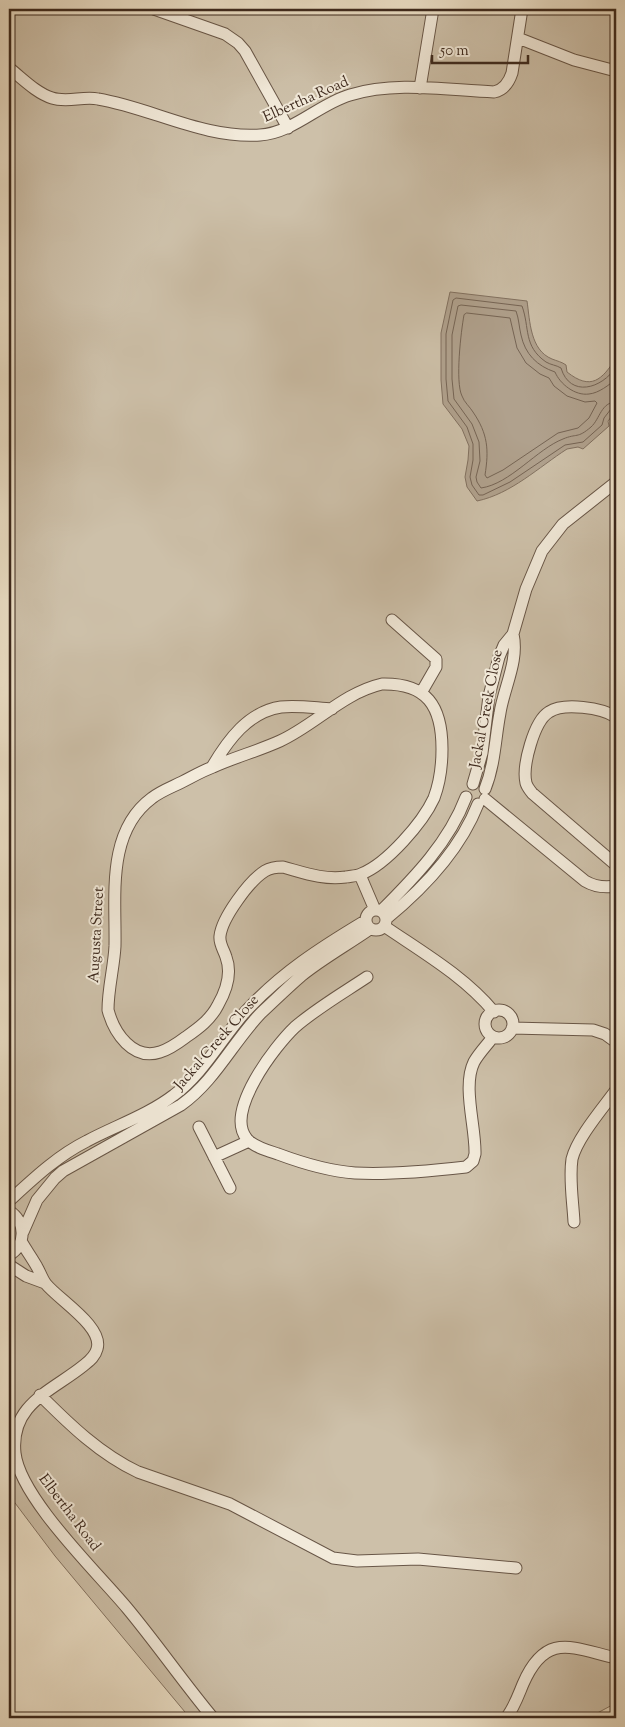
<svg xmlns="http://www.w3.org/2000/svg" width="625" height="1727" font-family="'Sorts Mill Goudy',serif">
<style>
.green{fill:#cdc0a9;stroke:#857463}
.water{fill:#b0a18d;stroke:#827160}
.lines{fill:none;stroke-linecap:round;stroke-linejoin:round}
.shore{stroke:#766555;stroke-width:1}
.street-casing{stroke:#685647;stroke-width:13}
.street{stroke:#f2eada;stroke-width:11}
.labels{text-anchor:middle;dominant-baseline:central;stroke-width:4;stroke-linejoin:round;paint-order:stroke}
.street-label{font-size:15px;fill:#3d291d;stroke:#f2eada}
</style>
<rect width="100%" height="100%" fill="#ebdfc6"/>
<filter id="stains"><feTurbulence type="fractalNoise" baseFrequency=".004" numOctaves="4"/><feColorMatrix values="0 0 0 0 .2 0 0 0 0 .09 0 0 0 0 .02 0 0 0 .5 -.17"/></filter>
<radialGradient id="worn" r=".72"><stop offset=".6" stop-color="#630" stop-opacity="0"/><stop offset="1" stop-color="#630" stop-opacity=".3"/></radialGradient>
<path class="green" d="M 9,9 L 616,9 L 616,1703 L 588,1718 L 190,1718 L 55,1556 L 9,1495 Z"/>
<path class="water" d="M 450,292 L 527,301 C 530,321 530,350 552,359 C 557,361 562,362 566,365 L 567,372 C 591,391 602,380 616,358 L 616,411 L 608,421 L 609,426 L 583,449 L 578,447 L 567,449 C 539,467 511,494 477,501 L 467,487 L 465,477 L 468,460 L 469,446 L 462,429 L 443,404 L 441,380 L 441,333 Z"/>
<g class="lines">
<path class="shore" d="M 467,313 L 510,318 L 517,348 L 526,363 L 540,374 L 549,378 L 554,386 L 567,396 L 585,402 L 595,401 L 597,403 L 589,418 L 578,428 L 558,433 L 503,470 L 487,478 L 485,475 C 489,450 488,434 473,412 C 470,407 464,402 462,396 C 455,382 461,331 464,315 Z
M 616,367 C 602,389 570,398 561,368 C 556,365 551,365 546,362 C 523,346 530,328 522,306 L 456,298 L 453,300 L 446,334 L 446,379 L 448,401 L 467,427 L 473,444 L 473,460 L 470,477 L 472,485 L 479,495 L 483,495 L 510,482 L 565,445 L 583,442 L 602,425 L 604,418 L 611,409 L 616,408
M 616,379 C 609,385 599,393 589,394 C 575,396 560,384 555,372 C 537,366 525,354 521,335 C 519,327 519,319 516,311 L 461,305 L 458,306 L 452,335 L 452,379 L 454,399 L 472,424 L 479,442 L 480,461 L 476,477 L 477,482 L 481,488 C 510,484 537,449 563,439 C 577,433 577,439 591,427 C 600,419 601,402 616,402"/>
<defs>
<path id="street" d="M 154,9 L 225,34 L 238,43 L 245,51 L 288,128
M 518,38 L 574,60 L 616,71
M 9,68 C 22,78 36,93 52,98 C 67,103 83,96 98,99 C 152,108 204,139 260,135 C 293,133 319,104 350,95 C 396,81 446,90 494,92 C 504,90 509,82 512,73 L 522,9
M 420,88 L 433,9
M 392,620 L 436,659 L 436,667 L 421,693
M 382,684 C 427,683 442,706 442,749 C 442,765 440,782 434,798 C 423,822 387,864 361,874 C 357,876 351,876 346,877 C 323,880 305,873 283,867 C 277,867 270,868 265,871 C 249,881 222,918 220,936 C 219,944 224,950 226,957 C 232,973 226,991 218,1005 C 211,1019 199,1028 186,1037 C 178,1043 170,1049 160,1052 C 133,1061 114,1033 108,1010 C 108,988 114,967 115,946 C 116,896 106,832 152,798 C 161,791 172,787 182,782 C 192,777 202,771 213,767 C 235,757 258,751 280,741 C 315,725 343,693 382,684 Z
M 616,717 C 602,708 564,702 549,712 C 534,721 522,766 526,783 C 527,787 530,790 532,793 L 616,865
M 212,767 C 228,740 248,712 281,707 C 297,705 315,708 332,709
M 473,784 L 482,753 L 489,696 L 499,657 L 504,645 L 513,634 L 526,589 L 542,551 L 563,524 L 616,482
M 485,789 C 495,764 495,739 500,713 C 504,687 519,661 513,634
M 485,799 L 585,881 C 595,887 604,888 616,886
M 360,875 L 375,910
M366 920a10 10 0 1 1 20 0a10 10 0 1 1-20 0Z
M 381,911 C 415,877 449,842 466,797
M 386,919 C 424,888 460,850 478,804
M 384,926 C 422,952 464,976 494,1012
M 367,977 C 343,993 317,1008 295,1027 C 275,1046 224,1112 247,1139 C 254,1147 269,1151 278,1154 C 302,1163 329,1171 355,1173 C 390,1175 431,1171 466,1167 L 473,1161 L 475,1154 C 476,1128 462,1086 474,1062 C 479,1053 487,1045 493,1037
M485 1024a14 14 0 1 1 28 0a14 14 0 1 1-28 0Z
M 512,1028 L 593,1030 L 605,1034 L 616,1042
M 199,1127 L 230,1188
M 214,1157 L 249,1141
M 9,1201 C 33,1179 57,1156 87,1141 C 115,1126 148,1115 174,1095 C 203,1074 221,1039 245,1012 C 281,973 320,948 365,921
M 9,1211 C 26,1221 27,1245 9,1255
M 574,1222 C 573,1202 569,1179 572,1159 C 577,1138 603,1108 616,1090
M 23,1232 L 37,1200 L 55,1178 L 63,1171 L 181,1105 C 215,1081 233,1042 261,1013 C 274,1001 287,988 301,976 C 322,959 347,945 370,929
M 21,1241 C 26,1250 32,1258 37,1267 C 40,1272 42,1279 46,1284 C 59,1300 104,1327 97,1349 C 95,1357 89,1361 83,1366 C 52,1391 10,1404 15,1453 C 20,1498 97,1572 127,1608 C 157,1644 183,1682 213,1718
M 9,1265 L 26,1276 L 45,1283
M 40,1395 C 70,1425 100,1454 138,1472 L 230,1504 L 333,1558 L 357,1561 L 418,1559 L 516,1568
M 506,1718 C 514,1708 518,1696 523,1684 C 546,1631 572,1648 616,1658"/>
</defs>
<use href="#street" class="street-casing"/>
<use href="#street" class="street"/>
</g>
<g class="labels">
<g class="street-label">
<text transform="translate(306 100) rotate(-24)">Elbertha Road</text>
<text transform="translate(487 709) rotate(-79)">Jackal Creek Close</text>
<text transform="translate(97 935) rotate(-87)">Augusta Street</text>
<text transform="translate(217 1043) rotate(-49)">Jackal Creek Close</text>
<text transform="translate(69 1513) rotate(53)">Elbertha Road</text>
</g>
</g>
<rect width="625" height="1727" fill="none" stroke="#ebdfc6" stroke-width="30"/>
<rect x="10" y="10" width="605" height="1707" fill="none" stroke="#3d291d" stroke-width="2.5"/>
<rect x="15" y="15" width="595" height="1697" fill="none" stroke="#3d291d"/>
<path d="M432 55v8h96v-8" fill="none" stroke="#3d291d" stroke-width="2.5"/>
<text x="440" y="55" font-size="15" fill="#3d291d" stroke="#f2eada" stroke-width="4" paint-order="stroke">50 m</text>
<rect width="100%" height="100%" filter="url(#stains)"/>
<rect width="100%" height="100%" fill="url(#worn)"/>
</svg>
